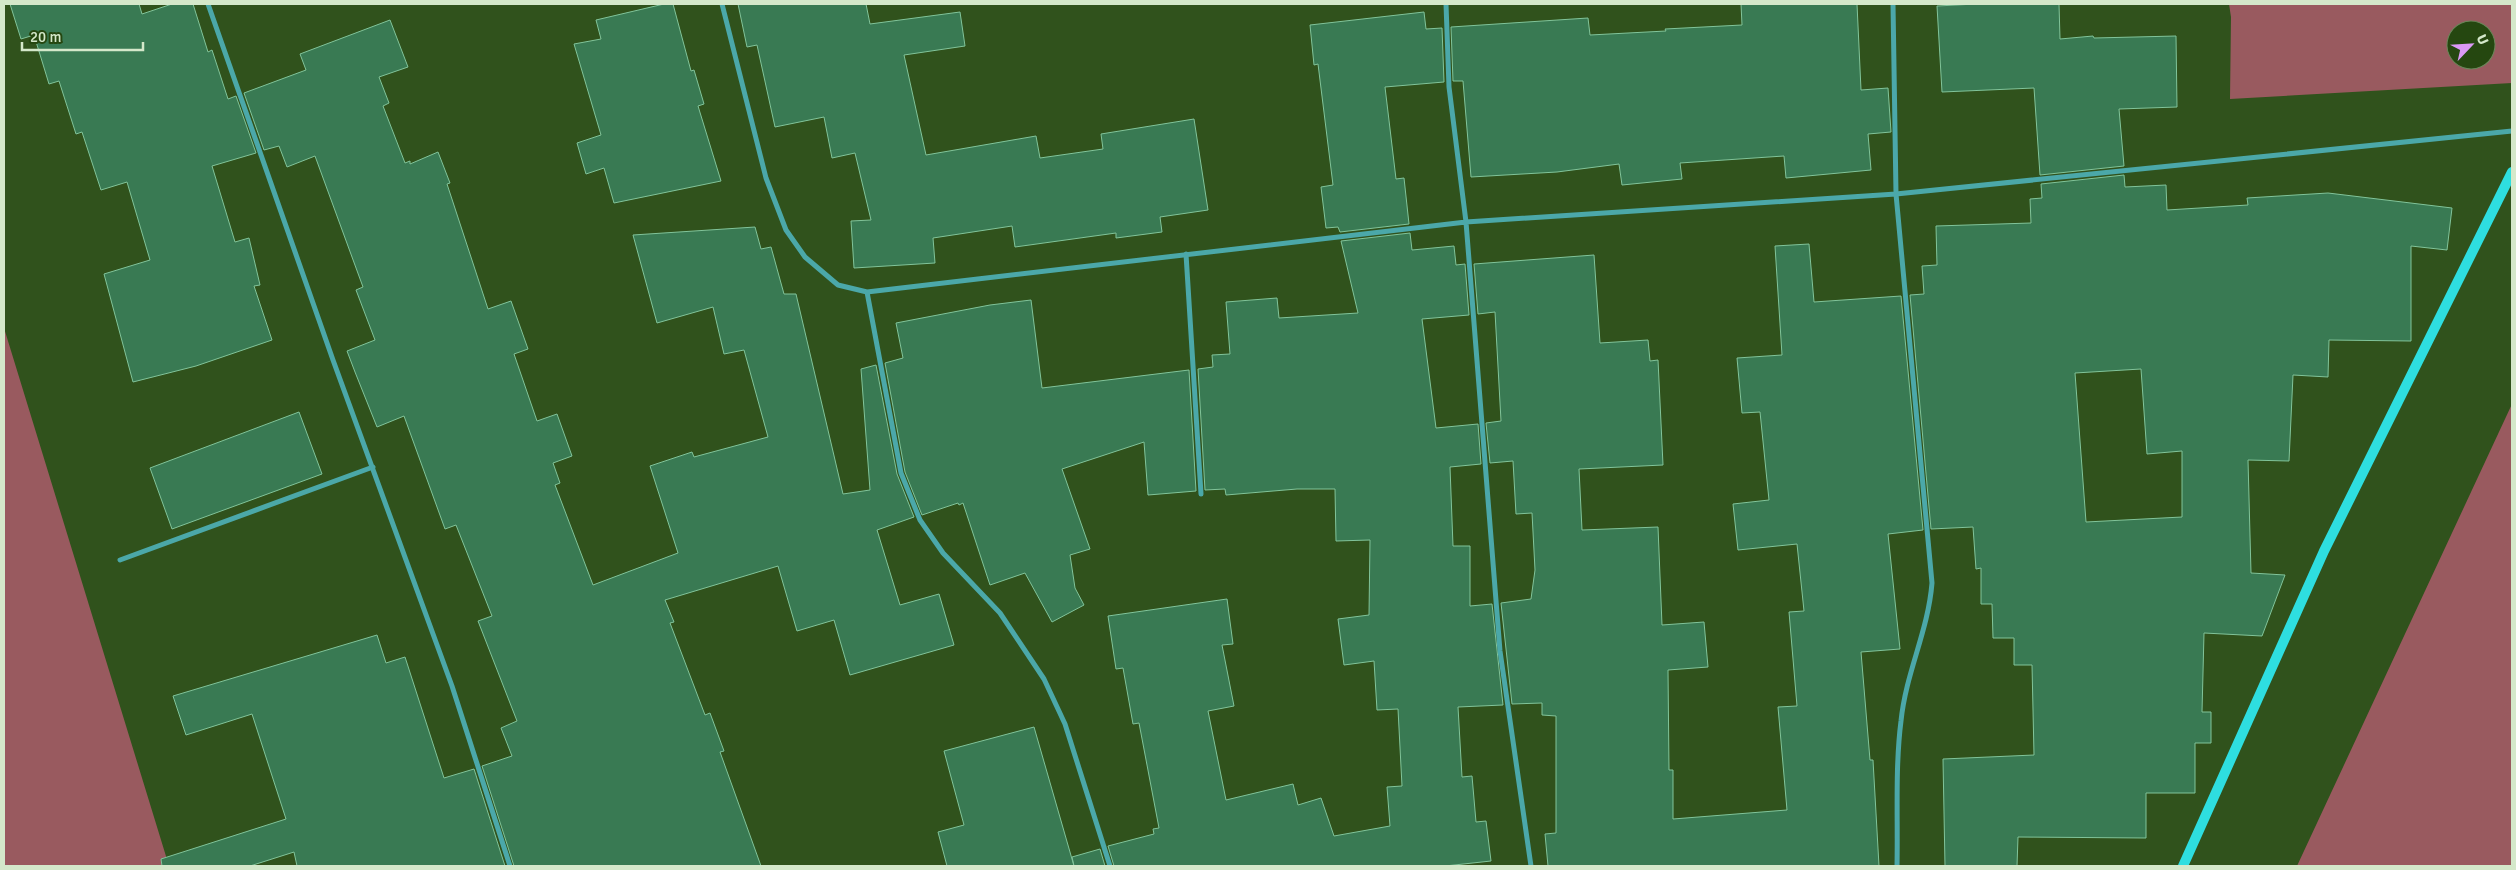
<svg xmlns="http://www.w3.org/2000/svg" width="2516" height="870" font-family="Signika,sans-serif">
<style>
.green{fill:#995a5f;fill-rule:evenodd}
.building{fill:#397a53;stroke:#81c49a;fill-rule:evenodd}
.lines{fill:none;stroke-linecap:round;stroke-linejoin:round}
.street{stroke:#4ba8a9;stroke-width:5}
.secondary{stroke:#2edee0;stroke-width:10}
</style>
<rect width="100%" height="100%" fill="#30521c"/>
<path class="green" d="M 2229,4 L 2512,4 L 2512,83 L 2230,99 L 2231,17 ZM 2456,30 L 2486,30 L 2486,60 L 2456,60 Z
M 4,328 L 169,866 L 4,866 Z
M 2512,404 L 2512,866 L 2297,866 Z"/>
<path class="building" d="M 10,4 L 139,4 L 142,14 L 172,4 L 193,4 L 208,52 L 212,50 L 228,99 L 236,96 L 256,153 L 212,166 L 235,242 L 249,238 L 260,285 L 254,286 L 272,340 L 196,366 L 133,382 L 104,274 L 150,260 L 127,182 L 101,190 L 82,132 L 76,134 L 59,81 L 49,84 L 34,35 L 21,39 Z
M 664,4 L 673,4 L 691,71 L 694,70 L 704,104 L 698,106 L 721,181 L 614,203 L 604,168 L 586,174 L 577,143 L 601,135 L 574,44 L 601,39 L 596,20 Z
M 738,4 L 866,4 L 870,24 L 960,12 L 965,46 L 904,55 L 926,155 L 1036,136 L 1040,158 L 1103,149 L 1101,134 L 1194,119 L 1208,210 L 1160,217 L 1162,232 L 1116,238 L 1116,233 L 1015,247 L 1012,226 L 933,238 L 935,263 L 854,268 L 851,221 L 871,220 L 855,153 L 832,158 L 824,117 L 775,127 L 757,45 L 747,47 Z
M 1741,4 L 1857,4 L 1861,90 L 1888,88 L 1891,132 L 1868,134 L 1871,170 L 1786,178 L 1784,156 L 1680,163 L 1682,179 L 1622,185 L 1619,164 L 1557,172 L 1471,177 L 1463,81 L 1453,81 L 1451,27 L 1588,18 L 1590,35 L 1666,31 L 1665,29 L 1742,25 Z
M 1976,4 L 2059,4 L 2060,39 L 2093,36 L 2094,38 L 2176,36 L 2177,107 L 2119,109 L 2124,166 L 2040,175 L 2034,88 L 1942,92 L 1937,6 Z
M 1424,12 L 1426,29 L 1442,28 L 1444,82 L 1385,87 L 1396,179 L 1404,178 L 1409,224 L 1340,232 L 1338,227 L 1326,228 L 1321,187 L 1333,185 L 1318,64 L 1314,65 L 1310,25 Z
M 390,20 L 408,67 L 379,77 L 389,103 L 383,106 L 405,163 L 410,161 L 410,164 L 438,152 L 450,183 L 447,184 L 488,309 L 511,301 L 528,349 L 514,354 L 537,421 L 557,414 L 572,456 L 553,463 L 560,483 L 555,485 L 593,585 L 678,553 L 650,466 L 692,452 L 694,457 L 768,437 L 744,350 L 724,354 L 713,307 L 657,323 L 633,235 L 755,227 L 761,249 L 771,247 L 784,294 L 796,294 L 843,494 L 870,490 L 861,369 L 876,365 L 897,474 L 914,517 L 877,530 L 900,605 L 939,594 L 954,645 L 850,675 L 834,620 L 797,631 L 778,566 L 665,600 L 674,622 L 670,623 L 705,715 L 710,713 L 724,751 L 720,752 L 761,866 L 514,866 L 482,766 L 512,756 L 501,728 L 517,721 L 478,621 L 492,616 L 456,525 L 445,529 L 404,416 L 377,427 L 355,372 L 347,351 L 375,340 L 356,290 L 363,287 L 315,156 L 287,167 L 279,146 L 264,150 L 244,93 L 306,70 L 300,54 Z
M 2124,175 L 2125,187 L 2166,185 L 2167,210 L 2248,205 L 2247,198 L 2328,193 L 2452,208 L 2447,250 L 2411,246 L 2411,341 L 2329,340 L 2328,377 L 2293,375 L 2289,461 L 2248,460 L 2251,573 L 2285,575 L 2262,636 L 2204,633 L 2202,712 L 2211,712 L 2211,743 L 2195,743 L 2195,793 L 2146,793 L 2146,838 L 2018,837 L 2017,866 L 1945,866 L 1943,759 L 2034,755 L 2032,665 L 2014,665 L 2014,638 L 1993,638 L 1992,604 L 1981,604 L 1981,568 L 1976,569 L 1973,527 L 1931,529 L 1910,295 L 1924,294 L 1922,266 L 1937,265 L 1936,226 L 2031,223 L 2030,199 L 2042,198 L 2041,184 ZM 2141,369 L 2147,454 L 2182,451 L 2182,517 L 2086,522 L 2075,373 Z
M 1410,233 L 1412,250 L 1454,246 L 1456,265 L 1465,264 L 1469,315 L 1422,319 L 1436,428 L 1478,424 L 1481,464 L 1450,467 L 1453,546 L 1470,546 L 1470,606 L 1492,604 L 1503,705 L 1458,707 L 1462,777 L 1472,776 L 1476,822 L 1486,821 L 1491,861 L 1445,866 L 1114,866 L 1108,846 L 1154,834 L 1153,829 L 1159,828 L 1139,723 L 1133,724 L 1123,668 L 1116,669 L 1108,616 L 1227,599 L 1233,644 L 1222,645 L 1234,706 L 1208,711 L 1226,800 L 1293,784 L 1298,805 L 1321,798 L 1334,836 L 1390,826 L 1387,787 L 1402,786 L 1398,709 L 1377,710 L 1374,661 L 1344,665 L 1338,619 L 1369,615 L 1370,540 L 1336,541 L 1335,489 L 1297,489 L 1226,495 L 1225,489 L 1205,490 L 1198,369 L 1213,367 L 1212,355 L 1230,354 L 1226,302 L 1277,298 L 1279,318 L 1358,313 L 1341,241 Z
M 1809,244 L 1814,302 L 1901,296 L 1923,530 L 1888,534 L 1900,649 L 1861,652 L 1870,760 L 1873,760 L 1879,866 L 1548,866 L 1545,834 L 1556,833 L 1556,716 L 1542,715 L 1542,703 L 1512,704 L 1501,603 L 1531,599 L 1535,570 L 1532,513 L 1516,514 L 1513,461 L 1490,463 L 1486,423 L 1501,421 L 1495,312 L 1478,314 L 1474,264 L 1594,255 L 1600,343 L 1648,340 L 1650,361 L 1658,360 L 1663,465 L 1579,469 L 1582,530 L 1658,527 L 1662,625 L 1704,622 L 1708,667 L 1668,670 L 1669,770 L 1673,770 L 1673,819 L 1787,810 L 1778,707 L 1797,706 L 1789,612 L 1804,611 L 1797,544 L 1738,550 L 1733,504 L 1769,500 L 1760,412 L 1742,413 L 1737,358 L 1782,355 L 1775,246 Z
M 1031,300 L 1042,388 L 1189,370 L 1196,491 L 1148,495 L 1144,442 L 1062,469 L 1090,549 L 1070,555 L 1075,588 L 1084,605 L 1052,622 L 1025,573 L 990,585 L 963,503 L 959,505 L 958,503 L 922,515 L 905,472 L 885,363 L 903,358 L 896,323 L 990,305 Z
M 299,412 L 322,474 L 172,529 L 150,468 Z
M 377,635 L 386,663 L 405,657 L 444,778 L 474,769 L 505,866 L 297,866 L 294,852 L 250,866 L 162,866 L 161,859 L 286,819 L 252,714 L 186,735 L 173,696 Z
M 1034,727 L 1074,866 L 947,866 L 938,832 L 964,825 L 944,751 Z
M 1100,849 L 1105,866 L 1074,866 L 1072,857 Z"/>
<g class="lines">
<path class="street" d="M 208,4 L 333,360 L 452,686 L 510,866
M 722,4 L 766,178 L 786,230 L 805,257 L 838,285 L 867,292 L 1466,222 L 1896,194 L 2512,131
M 1446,4 L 1449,87 L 1466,222 L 1500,651 L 1531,866
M 1893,4 L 1896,194 L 1932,583 C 1928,632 1906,672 1901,721 C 1895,768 1898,818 1897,866
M 1186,254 L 1201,494
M 867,292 L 901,473 L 920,520 L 943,553 L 1000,613 L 1044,679 L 1065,724 L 1110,866
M 120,560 L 373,467"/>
<path class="secondary" d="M 2183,866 L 2324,551 L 2512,172"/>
</g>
<rect width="2516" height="870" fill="none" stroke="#d4e8ca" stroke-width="10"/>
<g transform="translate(2471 45) rotate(65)"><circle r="24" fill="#254710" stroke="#6b875a"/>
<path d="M0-4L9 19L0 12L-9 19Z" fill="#db99f6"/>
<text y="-8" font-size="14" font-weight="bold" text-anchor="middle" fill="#d4e8ca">U</text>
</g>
<path d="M22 42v8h121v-8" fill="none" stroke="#d4e8ca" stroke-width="2.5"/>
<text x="30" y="42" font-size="15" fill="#d4e8ca" stroke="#254710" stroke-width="4" paint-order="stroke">20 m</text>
</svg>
